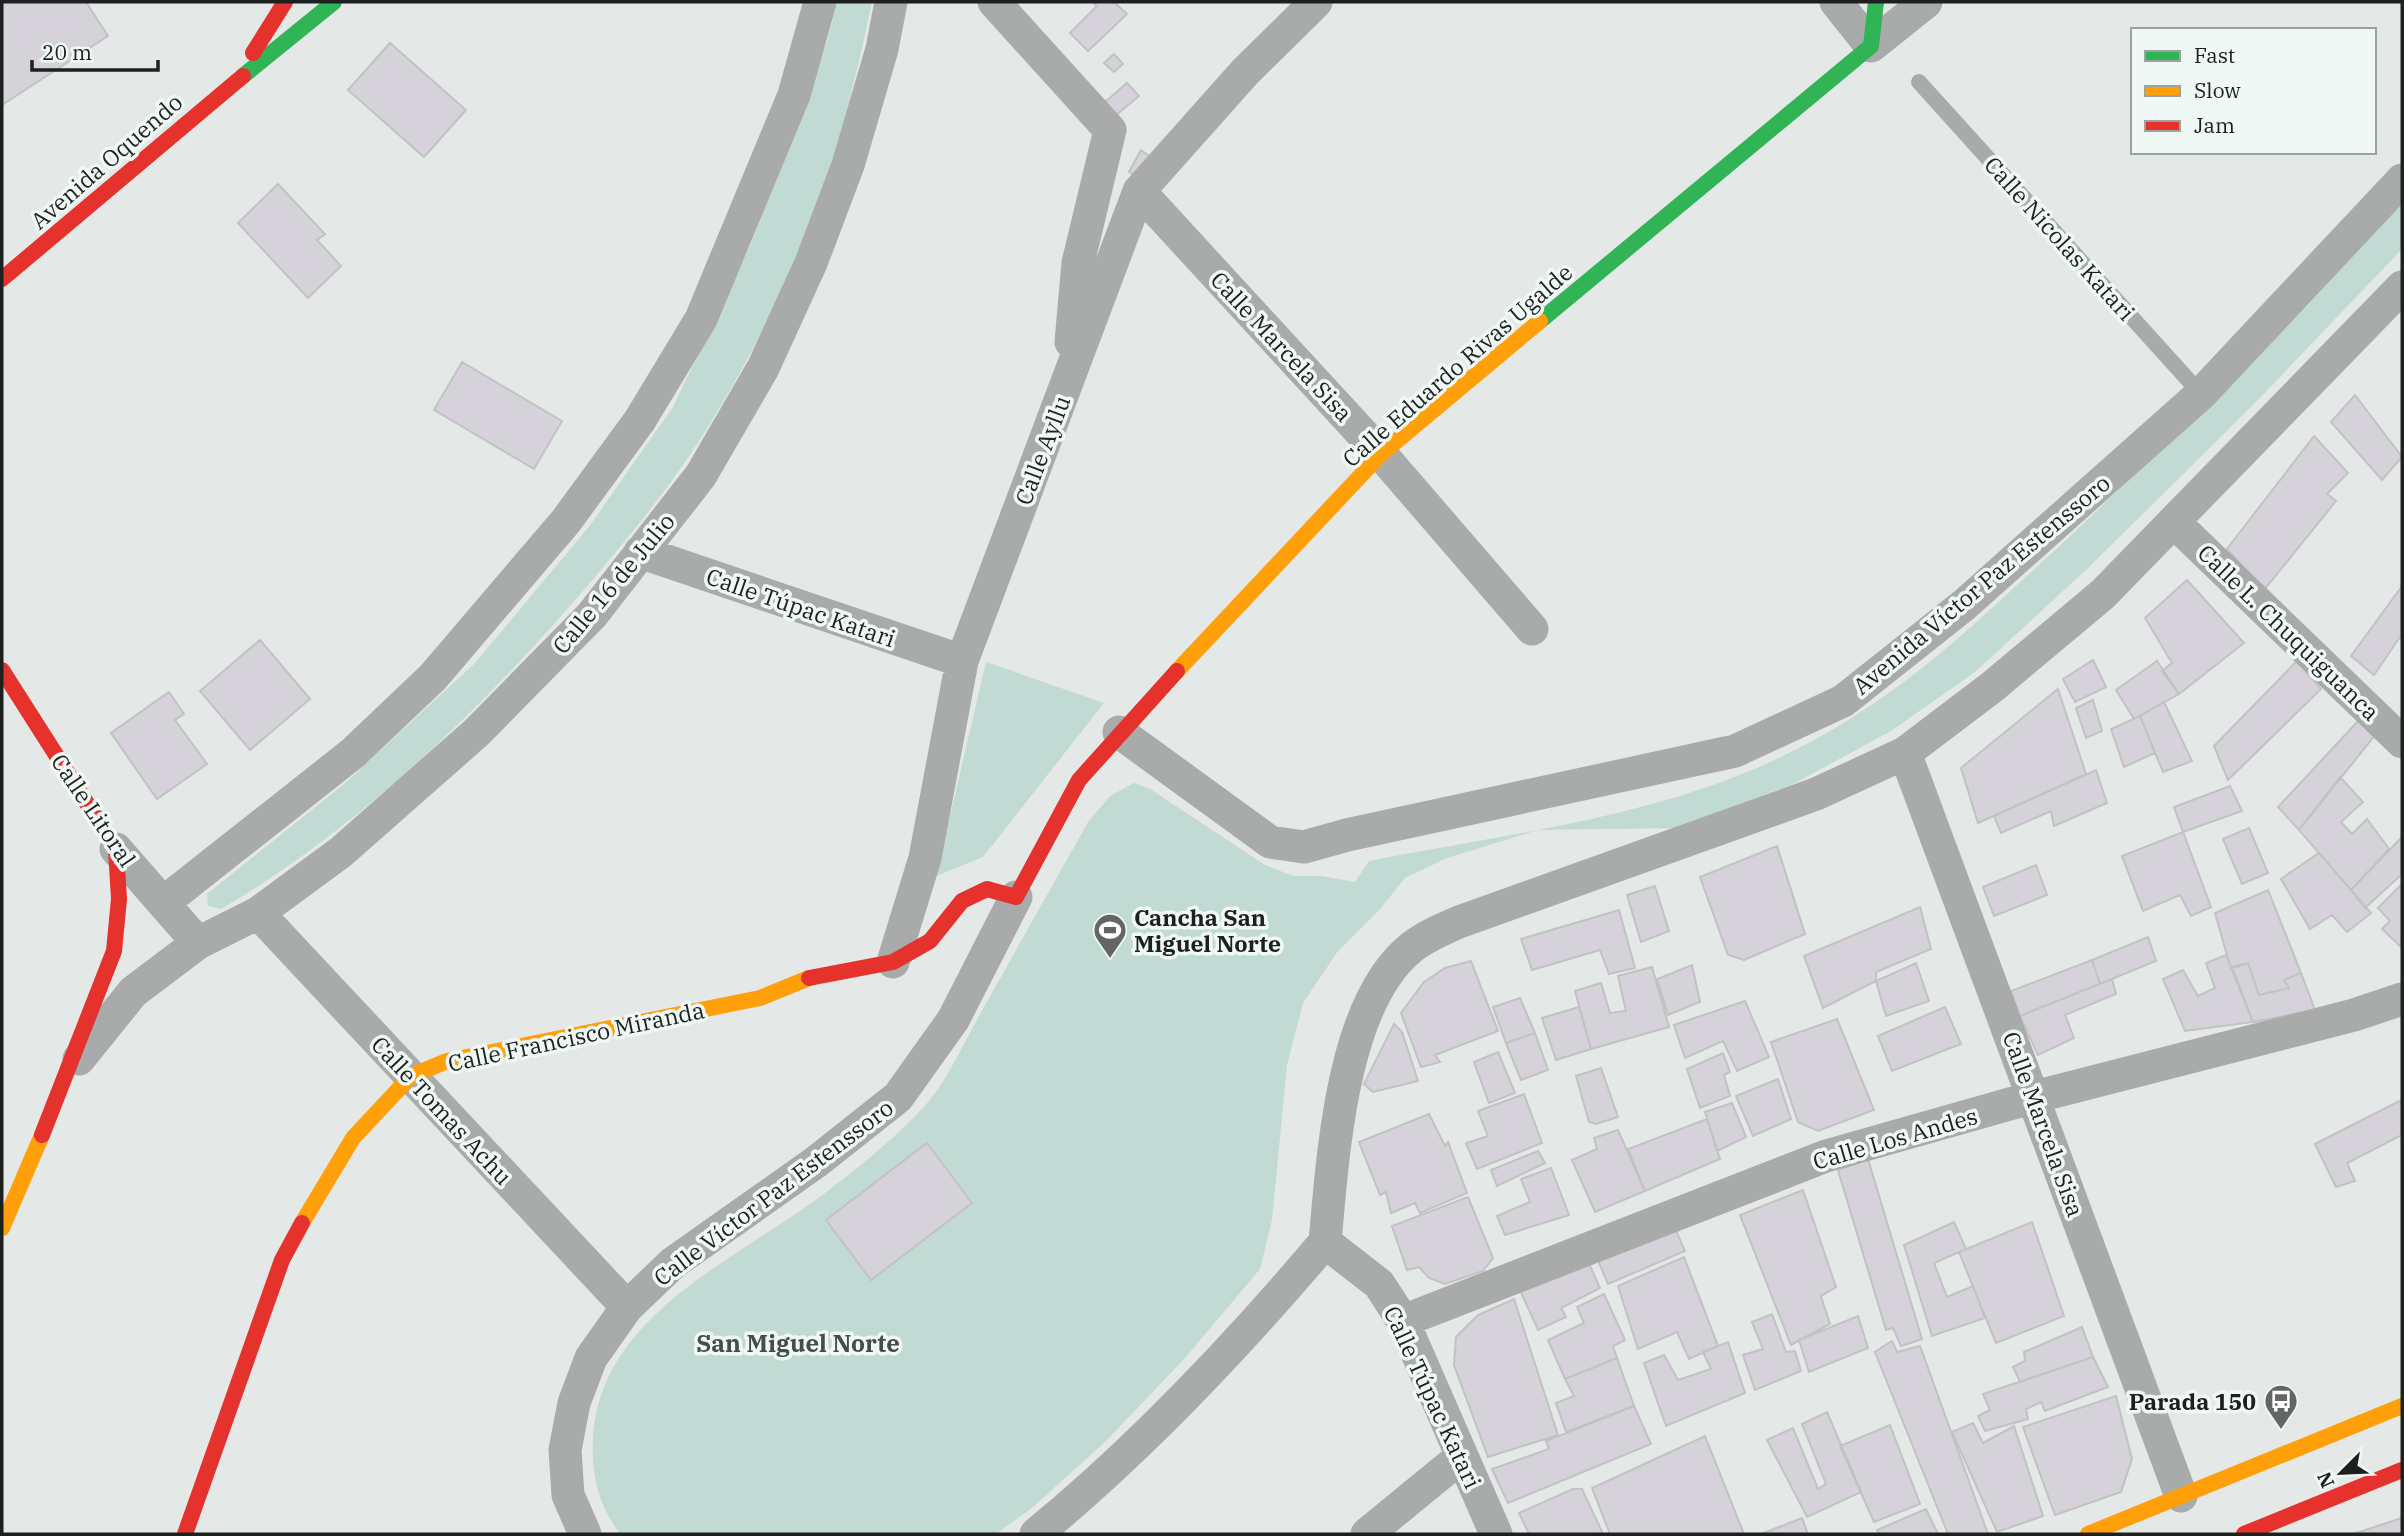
<svg xmlns="http://www.w3.org/2000/svg" width="2404" height="1536" font-family="'IBM Plex Serif',serif">
<style>
.green{fill:#c2dad4}
.building{fill:#d5d2da;stroke:#c1c3c3;stroke-width:2}
.lines{fill:none;stroke-linecap:round;stroke-linejoin:round}
.lane{stroke:#a9abab;stroke-width:16}
.street{stroke:#a9abab;stroke-width:33}
.fast{stroke:#30b455;stroke-width:16}
.slow{stroke:#ff9f0a;stroke-width:16}
.jam{stroke:#e5322d;stroke-width:16}
.labels{text-anchor:middle;dominant-baseline:central;stroke-width:7;stroke-linejoin:round;paint-order:stroke}
.street-label{font-size:23px;fill:#1d201f;stroke:#eff8f5}
.poi-label{font-size:23px;font-weight:bold;fill:#1d201f;stroke:#eff8f5;text-anchor:start}
.neighbourhood-label{font-size:24px;font-weight:bold;fill:#454d4b;stroke:#eff8f5}
</style>
<rect width="100%" height="100%" fill="#e4e8e7"/>
<path class="green" d="M 837,2 L 872,2 C 856,79 836,161 806,235 C 780,298 748,362 712,420 C 679,476 636,528 595,577 C 487,704 365,824 221,909 L 208,906 L 207,894 L 343,785 L 475,663 L 588,528 L 673,407 L 750,246 L 827,42 Z
M 2402,197 L 2402,249 L 2255,403 L 2087,569 L 1975,672 L 1891,731 L 1795,783 L 1679,828 L 1538,830 L 1447,858 L 1405,878 L 1380,909 L 1338,951 L 1303,1003 L 1287,1065 L 1272,1220 L 1260,1269 L 1186,1357 L 1106,1441 L 1033,1507 L 996,1534 L 620,1534 C 599,1506 591,1475 593,1441 C 598,1314 739,1259 825,1193 C 858,1168 893,1140 921,1110 C 944,1087 963,1045 979,1016 C 1015,951 1052,887 1088,822 L 1110,796 L 1134,783 L 1150,789 L 1265,865 L 1293,876 L 1322,876 L 1355,882 L 1369,861 C 1507,834 1653,818 1781,757 C 1886,707 1957,641 2040,564 C 2167,448 2283,322 2402,197 Z
M 986,662 L 1104,703 L 983,857 L 936,876 Z"/>
<path class="building" d="M 2,2 L 86,2 L 108,36 L 2,105 Z
M 1092,2 L 1114,2 L 1127,14 L 1088,51 L 1070,33 L 1097,6 Z
M 390,43 L 466,110 L 424,157 L 348,90 Z
M 1114,54 L 1123,64 L 1114,72 L 1104,63 Z
M 1127,83 L 1139,96 L 1115,116 L 1104,103 Z
M 1141,150 L 1152,158 L 1140,179 L 1129,172 Z
M 278,184 L 325,234 L 317,240 L 341,266 L 308,298 L 238,223 Z
M 462,362 L 562,421 L 534,469 L 434,410 Z
M 2355,395 L 2402,457 L 2382,480 L 2331,422 Z
M 2314,436 L 2348,473 L 2327,494 L 2336,501 L 2264,590 L 2227,549 Z
M 2187,580 L 2244,643 L 2179,694 L 2162,671 L 2172,663 L 2145,618 Z
M 2402,586 L 2402,634 L 2374,675 L 2351,656 Z
M 260,640 L 310,699 L 250,750 L 200,691 Z
M 2093,660 L 2106,687 L 2075,702 L 2063,679 Z
M 2157,661 L 2179,694 L 2134,719 L 2116,690 Z
M 2297,661 L 2321,689 L 2228,780 L 2214,746 Z
M 2058,689 L 2086,774 L 1978,823 L 1961,768 Z
M 169,692 L 184,714 L 175,720 L 207,764 L 157,799 L 111,733 Z
M 2093,700 L 2102,731 L 2086,738 L 2076,708 Z
M 2164,702 L 2192,761 L 2163,772 L 2140,716 Z
M 2140,716 L 2155,753 L 2124,767 L 2111,729 Z
M 2360,719 L 2376,734 L 2299,830 L 2278,807 Z
M 2096,770 L 2107,803 L 2054,826 L 2051,811 L 2001,833 L 1994,816 Z
M 2340,777 L 2363,802 L 2341,822 L 2352,834 L 2367,819 L 2389,849 L 2351,890 L 2299,830 Z
M 2230,786 L 2242,811 L 2183,832 L 2174,807 Z
M 2249,828 L 2268,873 L 2242,884 L 2223,839 Z
M 2183,832 L 2211,907 L 2191,916 L 2180,895 L 2143,911 L 2122,856 Z
M 2402,837 L 2402,874 L 2365,908 L 2351,890 Z
M 1777,846 L 1805,934 L 1744,960 L 1728,955 L 1700,877 Z
M 2319,853 L 2371,913 L 2347,932 L 2332,915 L 2310,929 L 2281,879 Z
M 2036,865 L 2047,895 L 1994,916 L 1983,887 Z
M 2401,885 L 2402,886 L 2401,947 L 2382,929 L 2390,921 L 2378,908 Z
M 1655,886 L 1669,931 L 1641,942 L 1627,895 Z
M 2268,890 L 2301,973 L 2284,980 L 2289,988 L 2259,995 L 2248,963 L 2231,969 L 2215,913 Z
M 1920,907 L 1931,949 L 1876,972 L 1876,981 L 1823,1008 L 1804,956 Z
M 1619,910 L 1635,968 L 1609,974 L 1600,950 L 1532,970 L 1521,939 Z
M 2148,937 L 2156,961 L 2100,984 L 2092,960 Z
M 2226,955 L 2253,1022 L 2185,1031 L 2163,979 L 2183,970 L 2198,996 L 2215,988 L 2206,963 Z
M 2092,960 L 2100,984 L 2020,1016 L 2011,991 Z
M 1471,961 L 1498,1031 L 1435,1055 L 1440,1062 L 1421,1067 L 1401,1013 L 1424,982 L 1445,968 Z
M 1916,963 L 1929,1001 L 1886,1016 L 1876,981 Z
M 2248,963 L 2259,995 L 2289,988 L 2284,980 L 2301,973 L 2315,1010 L 2253,1022 L 2232,967 Z
M 1692,965 L 1700,1002 L 1668,1015 L 1657,979 Z
M 1652,967 L 1669,1027 L 1591,1049 L 1575,991 L 1601,983 L 1610,1013 L 1626,1011 L 1618,976 Z
M 2112,979 L 2116,994 L 2065,1015 L 2074,1038 L 2038,1055 L 2020,1016 Z
M 1520,998 L 1535,1033 L 1506,1043 L 1493,1007 Z
M 1745,1001 L 1769,1057 L 1737,1071 L 1723,1041 L 1685,1058 L 1674,1025 Z
M 1579,1007 L 1591,1049 L 1556,1060 L 1542,1018 Z
M 1945,1007 L 1961,1044 L 1892,1071 L 1878,1036 Z
M 1837,1019 L 1874,1110 L 1818,1131 L 1798,1122 L 1771,1042 Z
M 1394,1024 L 1402,1032 L 1418,1081 L 1373,1092 L 1364,1084 Z
M 1535,1033 L 1548,1070 L 1521,1080 L 1506,1043 Z
M 1498,1052 L 1515,1093 L 1489,1103 L 1474,1062 Z
M 1723,1053 L 1730,1072 L 1724,1075 L 1730,1096 L 1700,1108 L 1687,1069 Z
M 1601,1068 L 1618,1117 L 1596,1124 L 1589,1122 L 1576,1076 Z
M 1778,1079 L 1791,1119 L 1753,1136 L 1736,1096 Z
M 1524,1094 L 1542,1143 L 1477,1169 L 1466,1143 L 1488,1136 L 1478,1111 Z
M 2401,1100 L 2402,1135 L 2347,1163 L 2355,1181 L 2336,1187 L 2315,1144 Z
M 1732,1103 L 1746,1137 L 1717,1151 L 1705,1112 Z
M 1429,1114 L 1445,1146 L 1448,1142 L 1467,1193 L 1420,1213 L 1415,1203 L 1391,1213 L 1386,1192 L 1380,1195 L 1359,1142 Z
M 1707,1119 L 1720,1159 L 1645,1191 L 1628,1149 Z
M 1618,1130 L 1645,1191 L 1595,1212 L 1572,1160 L 1597,1149 L 1594,1138 Z
M 927,1143 L 972,1203 L 871,1280 L 826,1220 Z
M 1538,1151 L 1545,1163 L 1497,1186 L 1491,1170 Z
M 1868,1159 L 1922,1339 L 1901,1346 L 1893,1328 L 1886,1330 L 1838,1170 Z
M 1551,1168 L 1569,1215 L 1505,1235 L 1497,1216 L 1530,1202 L 1521,1179 Z
M 1803,1190 L 1836,1287 L 1821,1296 L 1830,1324 L 1791,1345 L 1740,1215 Z
M 1468,1197 L 1493,1258 L 1483,1271 L 1445,1284 L 1429,1278 L 1419,1267 L 1407,1270 L 1392,1226 Z
M 1954,1222 L 1966,1249 L 1934,1263 L 1947,1297 L 1973,1286 L 1985,1318 L 1932,1336 L 1904,1245 Z
M 2032,1222 L 2064,1316 L 1996,1343 L 1959,1252 Z
M 1673,1224 L 1685,1251 L 1608,1284 L 1596,1256 Z
M 1684,1257 L 1718,1346 L 1689,1359 L 1677,1332 L 1638,1349 L 1618,1286 Z
M 1587,1259 L 1600,1288 L 1561,1308 L 1566,1317 L 1538,1330 L 1519,1288 Z
M 1604,1294 L 1625,1340 L 1613,1346 L 1617,1358 L 1565,1379 L 1548,1340 L 1584,1323 L 1577,1307 Z
M 1514,1299 L 1558,1435 L 1488,1457 L 1454,1365 L 1456,1337 L 1478,1315 Z
M 1772,1314 L 1786,1352 L 1795,1351 L 1801,1371 L 1755,1390 L 1743,1355 L 1763,1349 L 1752,1322 Z
M 1858,1316 L 1868,1348 L 1809,1372 L 1799,1340 Z
M 2082,1327 L 2093,1357 L 2020,1382 L 2013,1367 L 2025,1361 L 2024,1352 Z
M 1892,1341 L 1897,1352 L 1920,1346 L 1988,1534 L 1948,1534 L 1875,1352 Z
M 1728,1342 L 1745,1393 L 1666,1426 L 1644,1363 L 1664,1355 L 1678,1380 L 1711,1369 L 1703,1352 Z
M 2093,1357 L 2108,1387 L 2045,1411 L 2041,1402 L 2026,1409 L 2028,1419 L 1985,1431 L 1978,1416 L 1990,1410 L 1983,1394 Z
M 1617,1358 L 1634,1406 L 1566,1432 L 1556,1403 L 1574,1396 L 1565,1379 Z
M 2116,1396 L 2132,1459 L 2121,1492 L 2055,1515 L 2023,1427 Z
M 1634,1406 L 1651,1444 L 1508,1503 L 1492,1469 L 1549,1449 L 1546,1441 Z
M 1827,1412 L 1861,1492 L 1807,1517 L 1767,1440 L 1793,1428 L 1818,1489 L 1826,1484 L 1802,1424 Z
M 1973,1423 L 1983,1443 L 2014,1426 L 2043,1516 L 1997,1532 L 1952,1432 Z
M 1890,1425 L 1920,1504 L 1874,1522 L 1840,1446 Z
M 1705,1436 L 1744,1534 L 1610,1534 L 1592,1488 Z
M 1573,1489 L 1582,1489 L 1603,1534 L 1529,1534 L 1519,1513 Z
M 1926,1509 L 1938,1534 L 1879,1534 L 1877,1530 Z
M 1802,1518 L 1808,1534 L 1761,1534 Z
M 2402,1518 L 2402,1534 L 2353,1534 Z"/>
<g class="lines">
<path class="lane" d="M 1919,82 L 2201,394"/>
<path class="street" d="M 994,2 L 1110,130 L 1078,263 L 1071,342
M 1836,2 L 1871,46 L 1926,2
M 1139,191 L 1381,454 L 1532,629
M 2175,523 L 2402,742
M 640,552 L 962,661
M 1119,732 L 1270,842 L 1304,847 L 1347,835 L 1735,751 L 1843,701 L 1964,605 L 2201,394 L 2402,180
M 1905,753 L 2181,1496
M 116,849 L 198,943
M 163,903 L 353,753 L 433,677 L 566,521 L 640,420 L 701,319 L 794,95 L 820,2
M 258,913 L 627,1307
M 893,962 L 925,858 L 962,661 L 1139,191 L 1245,72 L 1316,2
M 79,1059 L 133,992 L 198,943 L 258,913 L 341,852 L 477,732 L 592,615 L 701,475 L 763,368 L 811,263 L 848,165 L 882,49 L 891,2
M 1325,1242 C 1333,1157 1341,1003 1412,947 C 1426,936 1443,929 1459,922 L 1816,794 L 1905,753 L 1992,687 L 2103,594 L 2402,287
M 1325,1242 L 1379,1284 L 1403,1321 L 1496,1534
M 1403,1321 L 1826,1156 L 2034,1097 L 2354,1015 L 2402,999
M 585,1534 L 568,1495 L 565,1450 L 574,1403 L 591,1358 L 627,1307 L 673,1263 L 816,1162 L 898,1097 L 953,1020 L 1016,897
M 1036,1534 C 1141,1448 1237,1346 1325,1242
M 1367,1534 L 1461,1457"/>
<path class="fast" d="M 243,76 L 334,2
M 1540,321 L 1871,46 L 1876,2"/>
<path class="slow" d="M 1177,671 L 1381,454 L 1540,321
M 302,1223 L 353,1138 L 411,1076 L 447,1061 L 760,998 L 809,978
M 2,1228 L 42,1135
M 2088,1534 L 2402,1406"/>
<path class="jam" d="M 253,53 L 285,2
M 2,279 L 243,76
M 2,670 L 116,849 L 119,899 L 114,951 L 42,1135
M 809,978 L 893,962 L 930,941 L 962,901 L 987,889 L 1016,897 L 1079,780 L 1177,671
M 185,1534 L 282,1260 L 302,1223
M 2244,1534 L 2402,1470"/>
</g>
<defs>
<symbol id="stadium-pin" viewBox="-11 -11 22 30"><path d="M0 17L-7.5 6A9.5 9.5 0 1 1 7.5 6Z" fill="#636665" stroke="#eff8f5"/><path d="M0-5a6.5 5 0 1 0 0 10a6.5 5 0 1 0 0-10ZM-3.5-1.8h7v3.6h-7Z" fill="#fff"/></symbol>
<symbol id="bus-pin" viewBox="-11 -11 22 30"><path d="M0 17L-7.5 6A9.5 9.5 0 1 1 7.5 6Z" fill="#636665" stroke="#eff8f5"/><path d="M-5-6H5V4H4V6H2V4H-2V6H-4V4H-5ZM-3.5-4V0h7V-4ZM-3.5 1.2v1.5H-2V1.2ZM2 1.2v1.5H3.5V1.2Z" fill="#fff"/></symbol>
</defs>
<g fill-rule="evenodd">
<use href="#stadium-pin" x="1091" y="911" width="38" height="52"/>
<use href="#bus-pin" x="2262" y="1382" width="38" height="52"/>
</g>
<g class="labels">
<g class="street-label">
<text transform="translate(106 161) rotate(-41)">Avenida Oquendo</text>
<text transform="translate(2060 238) rotate(48)">Calle Nicolas Katari</text>
<text transform="translate(1282 346) rotate(47)">Calle Marcela Sisa</text>
<text transform="translate(1457 365) rotate(-41)">Calle Eduardo Rivas Ugalde</text>
<text transform="translate(1042 450) rotate(-69)">Calle Ayllu</text>
<text transform="translate(613 583) rotate(-50)">Calle 16 de Julio</text>
<text transform="translate(1981 584) rotate(-40)">Avenida Víctor Paz Estenssoro</text>
<text transform="translate(801 607) rotate(19)">Calle Túpac Katari</text>
<text transform="translate(2289 632) rotate(44)">Calle L. Chuquiguanca</text>
<text transform="translate(94 810) rotate(56)">Calle Litoral</text>
<text transform="translate(576 1036) rotate(-12)">Calle Francisco Miranda</text>
<text transform="translate(442 1110) rotate(47)">Calle Tomas Achu</text>
<text transform="translate(2044 1124) rotate(70)">Calle Marcela Sisa</text>
<text transform="translate(1895 1138) rotate(-16)">Calle Los Andes</text>
<text transform="translate(773 1192) rotate(-37)">Calle Víctor Paz Estenssoro</text>
<text transform="translate(1433 1397) rotate(65)">Calle Túpac Katari</text>
</g>
<g class="poi-label">
<text x="1134" y="917">Cancha San<tspan x="1134" dy="26">Miguel Norte</tspan></text>
<text x="2256" y="1401" text-anchor="end">Parada 150</text>
</g>
<g class="neighbourhood-label">
<text x="798" y="1343">San Miguel Norte</text>
</g>
</g>
<rect width="2404" height="1536" fill="none" stroke="#1d201f" stroke-width="7"/>
<rect x="2131" y="28" width="245" height="126" fill="#eff8f5" stroke="#9ba29f" stroke-width="2"/>
<rect x="2145" y="51" width="35" height="10" fill="#30b455" stroke="#9ba29f" stroke-width="2"/>
<text x="2194" y="63" font-size="21" fill="#1d201f">Fast</text>
<rect x="2145" y="86" width="35" height="10" fill="#ff9f0a" stroke="#9ba29f" stroke-width="2"/>
<text x="2194" y="98" font-size="21" fill="#1d201f">Slow</text>
<rect x="2145" y="121" width="35" height="10" fill="#e5322d" stroke="#9ba29f" stroke-width="2"/>
<text x="2194" y="133" font-size="21" fill="#1d201f">Jam</text>
<g transform="translate(2341 1473) rotate(246)" stroke="#eff8f5" stroke-width="5" paint-order="stroke">
<path d="M0-5L12 26L0 18L-12 26Z" fill="#1d201f"/>
<text y="-10" font-size="19" font-weight="bold" text-anchor="middle" fill="#1d201f">N</text>
</g>
<path d="M32 60v10h126v-10" fill="none" stroke="#1d201f" stroke-width="3.5"/>
<text x="42" y="60" font-size="21" fill="#1d201f" stroke="#eff8f5" stroke-width="5" paint-order="stroke">20 m</text>
</svg>
